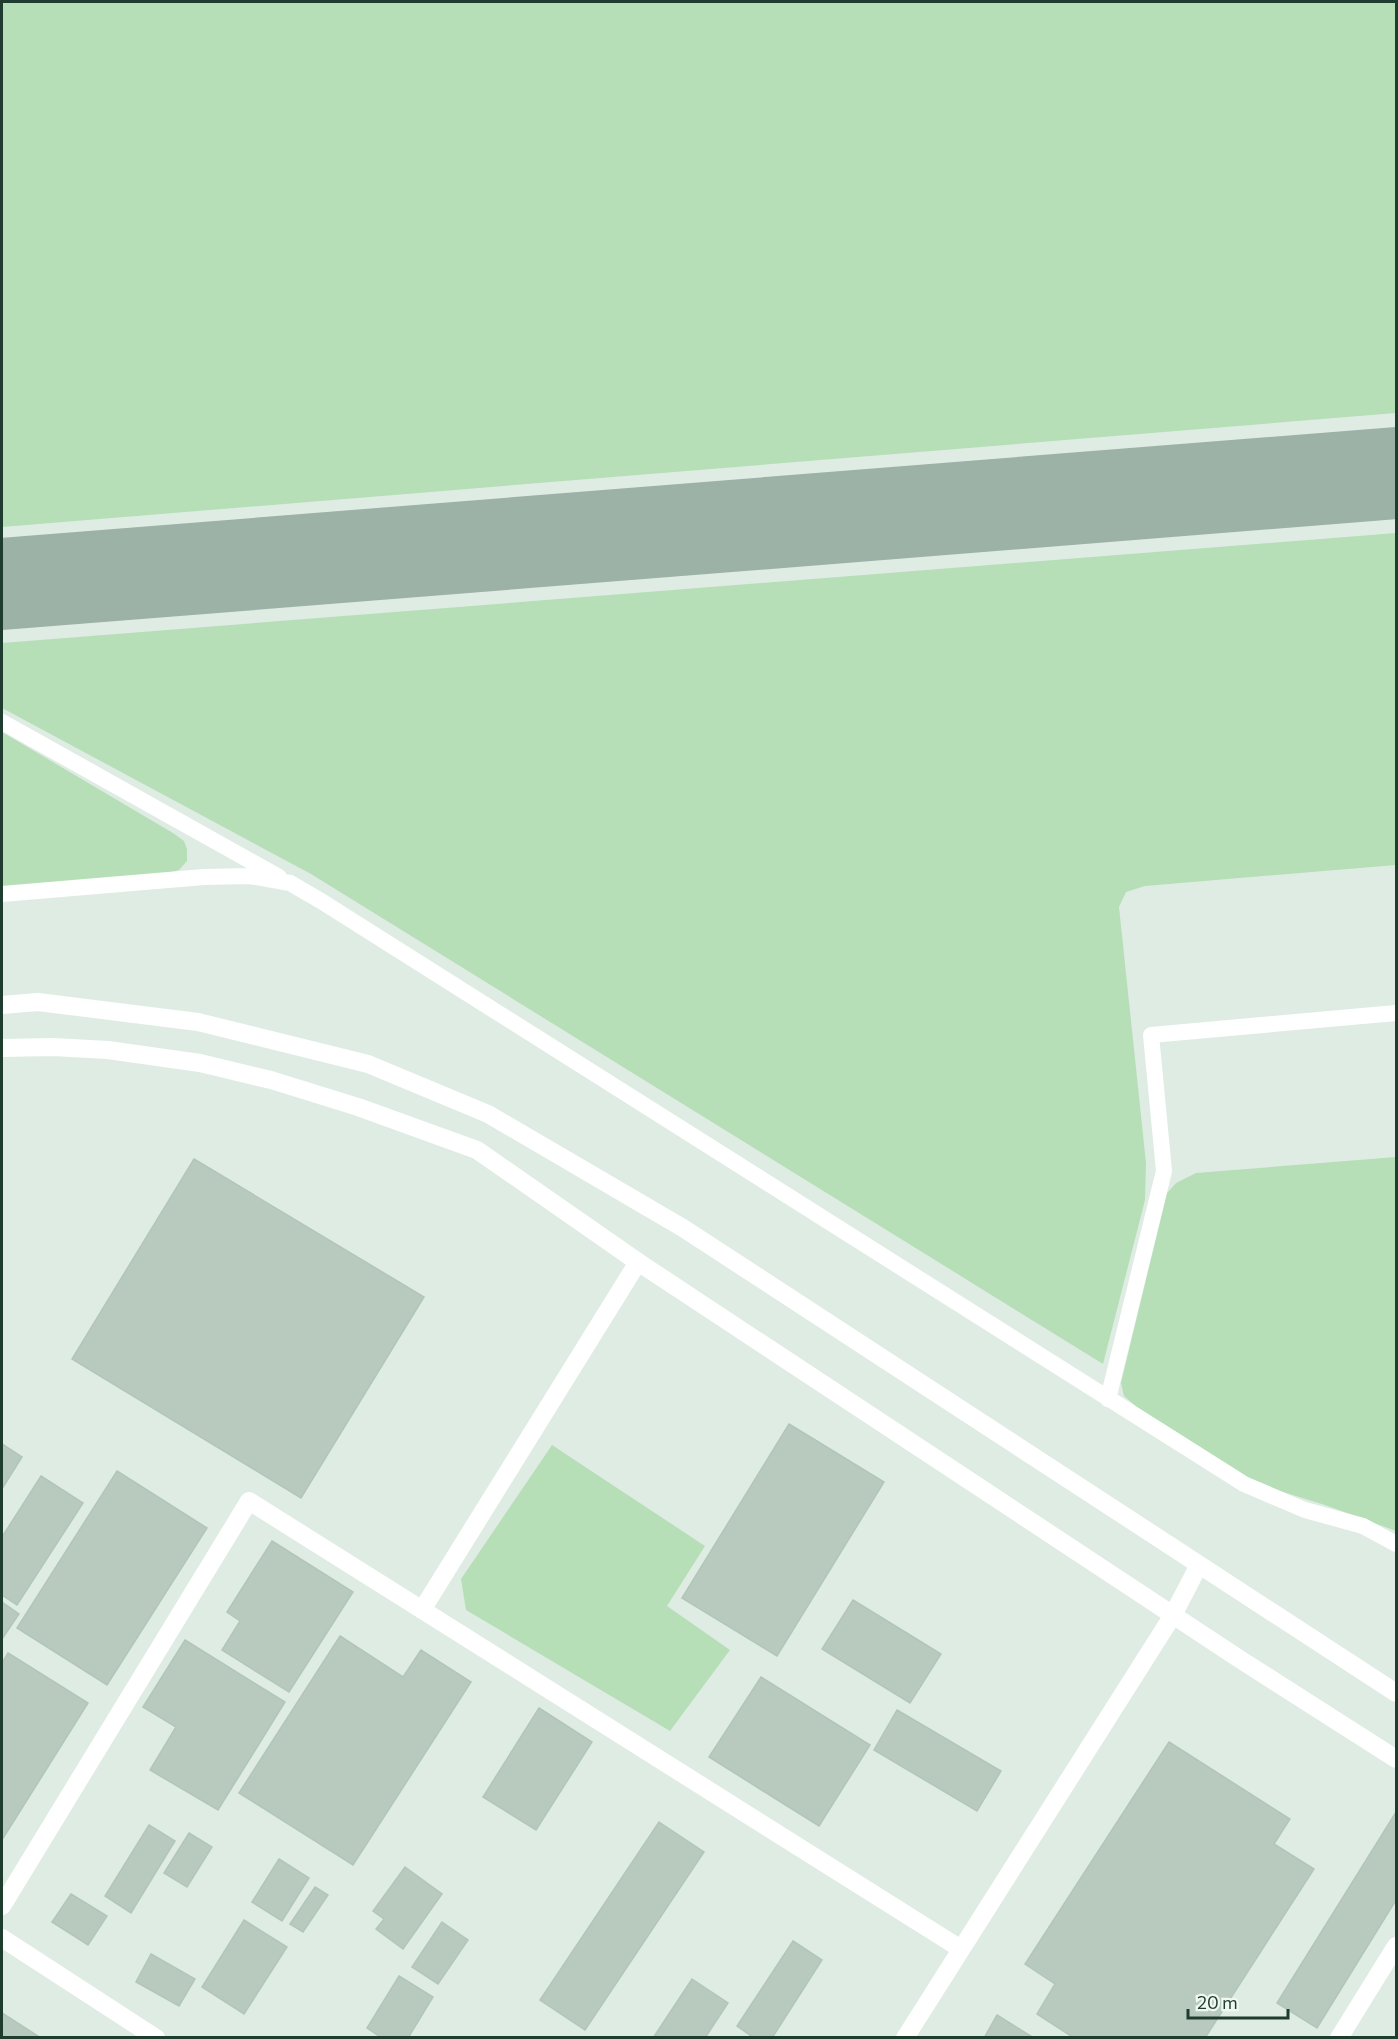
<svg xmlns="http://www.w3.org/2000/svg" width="1398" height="2039" font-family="Commissioner,sans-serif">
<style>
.green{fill:#b6dfb8}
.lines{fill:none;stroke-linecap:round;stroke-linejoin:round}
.taxiway{stroke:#9cb2a6;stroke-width:92}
.building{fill:#b8cabe;stroke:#b1c6b9;stroke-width:1.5}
.lane{stroke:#fff;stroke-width:16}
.street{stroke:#fff;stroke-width:18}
.secondary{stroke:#fff;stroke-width:18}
</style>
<rect width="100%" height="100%" fill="#dfece3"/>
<path class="green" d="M 2,2 L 1396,2 L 1396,413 L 2,527 Z
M 1396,533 L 1396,865 L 1145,886 L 1126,892 L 1119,907 L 1146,1163 L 1145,1200 L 1103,1364 L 311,874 L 2,708 L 2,643 Z
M 2,732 L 173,833 L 184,841 L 187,849 L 187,861 L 179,870 L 162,875 L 2,888 Z
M 1396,1157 L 1396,1531 L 1325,1505 L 1260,1485 L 1138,1408 L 1124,1396 L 1121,1383 L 1167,1193 L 1176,1183 L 1196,1173 Z
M 552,1445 L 705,1546 L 667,1606 L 730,1650 L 670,1731 L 466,1610 L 461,1579 Z"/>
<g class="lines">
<path class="taxiway" d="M 2,584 L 1396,473"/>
</g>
<path class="building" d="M 194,1159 L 424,1297 L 301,1498 L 72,1359 Z
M 789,1424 L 884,1482 L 777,1656 L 682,1598 Z
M 2,1444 L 22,1457 L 2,1489 Z
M 117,1471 L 207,1528 L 107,1685 L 17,1628 Z
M 41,1476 L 83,1503 L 17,1605 L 2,1595 L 2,1537 Z
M 272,1541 L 353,1592 L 289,1692 L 222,1650 L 240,1621 L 227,1612 Z
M 853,1600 L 941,1654 L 910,1703 L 822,1649 Z
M 2,1602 L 19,1614 L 2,1639 Z
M 340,1636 L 403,1677 L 421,1650 L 471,1682 L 353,1865 L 239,1793 Z
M 185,1640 L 285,1702 L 218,1810 L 150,1770 L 176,1727 L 143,1707 Z
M 8,1653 L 88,1703 L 2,1840 L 2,1663 Z
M 761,1677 L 870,1745 L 819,1826 L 709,1757 Z
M 539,1708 L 592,1742 L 536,1830 L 483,1797 Z
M 897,1710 L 1001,1771 L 977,1811 L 874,1750 Z
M 1169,1742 L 1290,1819 L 1274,1844 L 1314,1869 L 1205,2038 L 1074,2038 L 1037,2014 L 1055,1984 L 1025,1964 Z
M 1396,1812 L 1396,1900 L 1317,2028 L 1277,2003 Z
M 659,1822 L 704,1852 L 585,2030 L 540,2000 Z
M 149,1825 L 175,1841 L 131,1913 L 105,1896 Z
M 189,1833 L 212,1847 L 187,1887 L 164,1873 Z
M 279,1859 L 309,1878 L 282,1921 L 252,1902 Z
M 405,1867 L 442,1894 L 403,1949 L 376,1929 L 384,1919 L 373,1911 Z
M 315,1887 L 328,1895 L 303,1932 L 290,1924 Z
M 71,1894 L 107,1916 L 88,1945 L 52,1922 Z
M 244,1920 L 287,1947 L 244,2014 L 202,1987 Z
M 442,1922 L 468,1940 L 438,1984 L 412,1967 Z
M 793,1941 L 822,1960 L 772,2038 L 754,2038 L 737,2026 Z
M 151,1954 L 195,1979 L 179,2006 L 136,1982 Z
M 399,1976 L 433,1997 L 408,2038 L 382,2038 L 367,2028 Z
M 692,1979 L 728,2003 L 705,2038 L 653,2038 Z
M 2,2013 L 41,2038 L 2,2038 Z
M 997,2015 L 1034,2038 L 984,2038 Z"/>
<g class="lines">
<path class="lane" d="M 2,722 L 279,877
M 2,894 L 204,877 L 250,876 L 290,883 L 321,901 L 1244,1484 L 1305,1510 L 1363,1526 L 1396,1544
M 1108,1399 L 1164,1171 L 1151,1035 L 1396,1013"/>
<path class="street" d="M 422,1610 L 638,1262
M 2,1906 L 249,1501 L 961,1949
M 1339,2038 L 1396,1946"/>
<path class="secondary" d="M 2,1005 L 38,1002 L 198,1022 L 368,1064 L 488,1114 L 683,1228 L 1396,1693
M 2,1048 L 53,1047 L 108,1050 L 200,1063 L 271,1080 L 358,1107 L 477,1150 L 638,1262 L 1241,1660 L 1396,1759
M 2,1938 L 156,2038
M 905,2038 L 1173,1615 L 1199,1565"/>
</g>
<rect width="1398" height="2039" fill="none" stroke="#1f3d2e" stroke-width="6"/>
<path d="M1188 2009v9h100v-9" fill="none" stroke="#1f3d2e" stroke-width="3"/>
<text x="1197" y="2009" font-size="18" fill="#1f3d2e" stroke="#f0f8f2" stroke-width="4.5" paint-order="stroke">20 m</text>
</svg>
